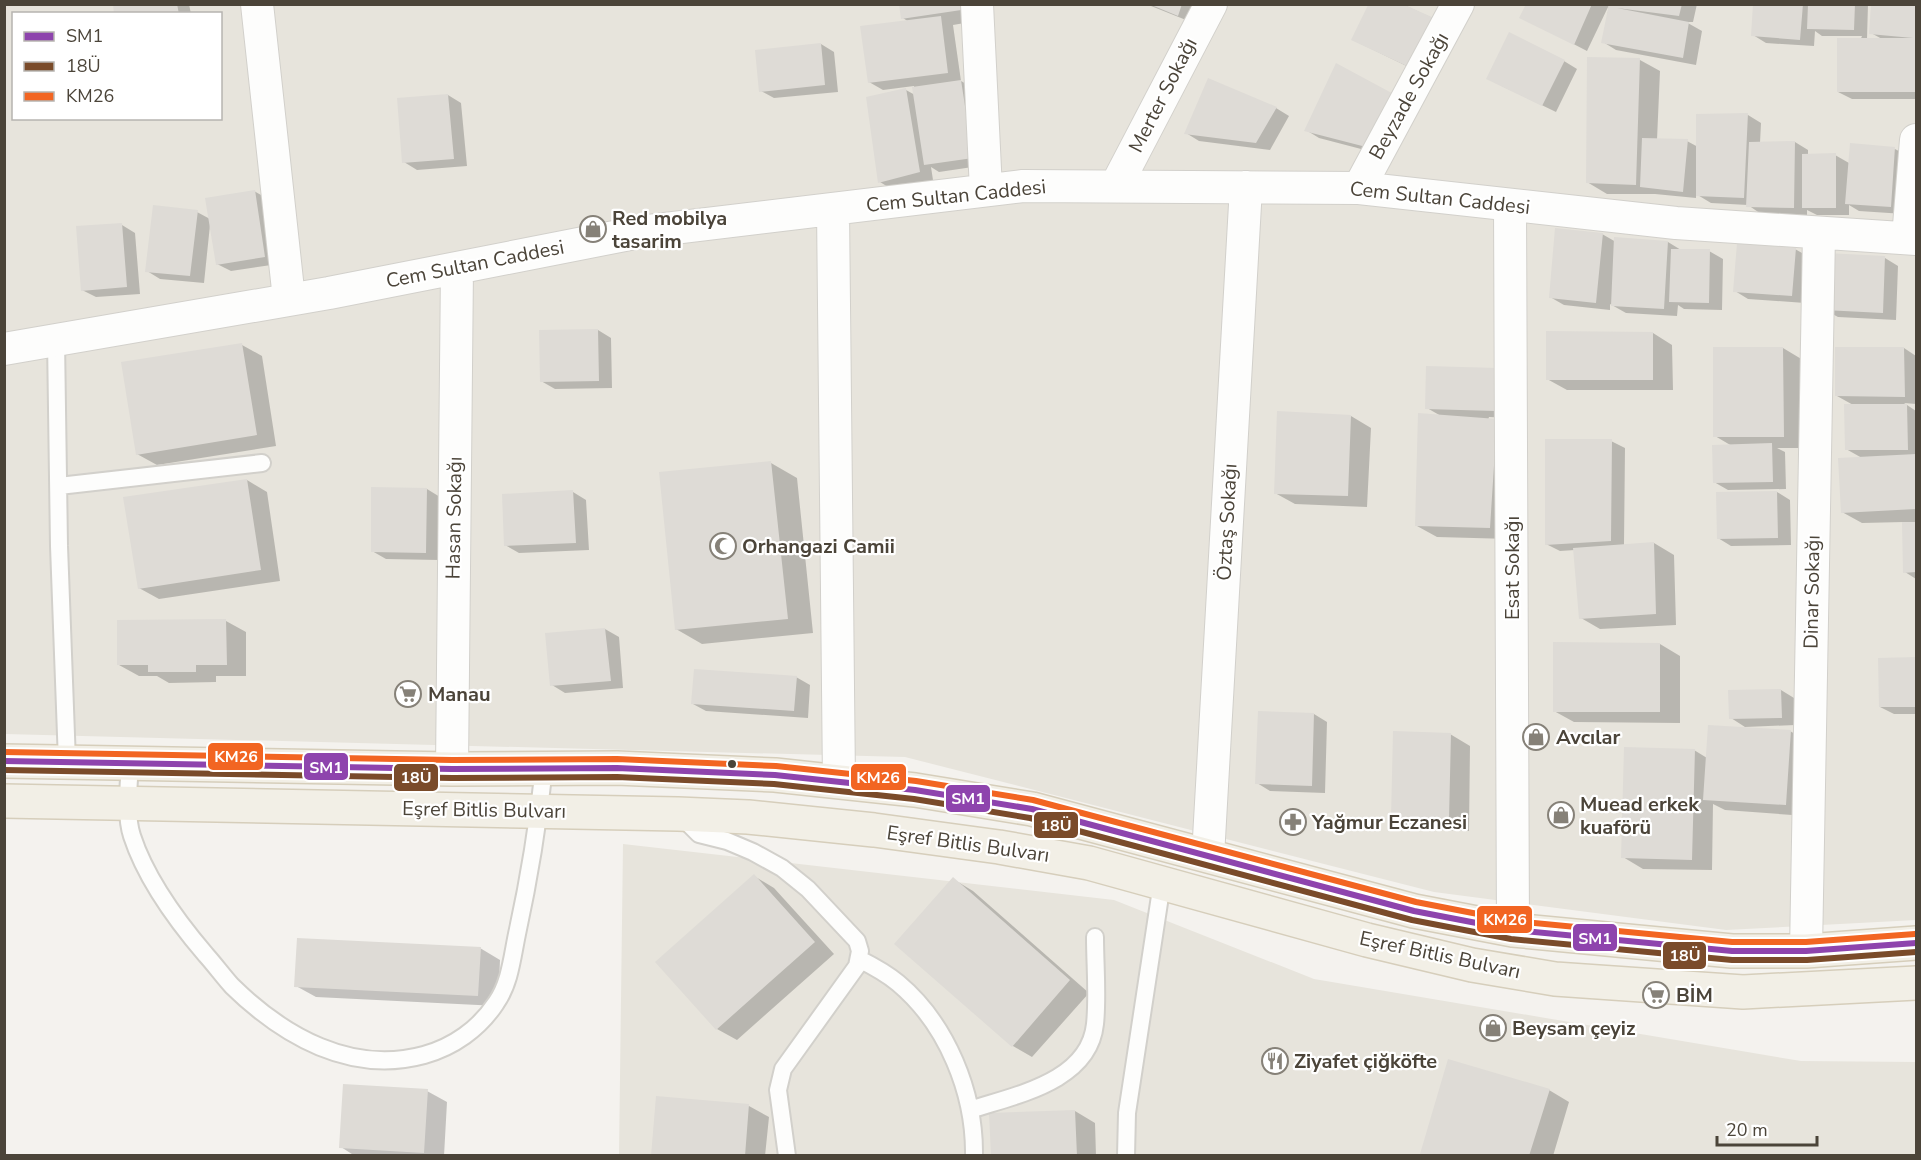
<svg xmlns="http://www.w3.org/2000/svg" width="1921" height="1160" font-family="'Nunito Sans',sans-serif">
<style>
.residential{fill:#e7e4dc;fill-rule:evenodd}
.shadow{fill:#0003}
.building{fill:#dedbd6}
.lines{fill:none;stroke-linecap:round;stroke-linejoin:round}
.lane-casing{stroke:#d2d0cb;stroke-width:20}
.street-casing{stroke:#d2d0cb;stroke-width:34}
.primary-casing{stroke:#d6cebb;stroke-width:36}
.lane{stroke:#fdfdfc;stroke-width:16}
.street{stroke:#fdfdfc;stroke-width:32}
.primary{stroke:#f2efe6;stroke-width:33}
.bus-1-casing{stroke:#fff;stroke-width:10}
.bus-2-casing{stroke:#fff;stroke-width:10}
.bus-3-casing{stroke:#fff;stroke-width:10}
.bus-1{stroke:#8e44ad;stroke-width:6}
.bus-2{stroke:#7a4b2a;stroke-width:6}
.bus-3{stroke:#f26522;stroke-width:6}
.bus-dot{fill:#4b4439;stroke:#fff;stroke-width:2}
.labels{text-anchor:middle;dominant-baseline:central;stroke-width:4.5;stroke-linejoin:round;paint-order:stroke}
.street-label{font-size:20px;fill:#4b4439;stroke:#fff}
.poi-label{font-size:20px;font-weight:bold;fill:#4b4439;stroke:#fff;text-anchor:start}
.line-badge{stroke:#fff;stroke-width:2}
.badge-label{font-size:16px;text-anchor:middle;font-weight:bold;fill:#fff}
</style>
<rect width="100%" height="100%" fill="#f4f2ee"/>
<path class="residential" d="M 5,5 L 1916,5 L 1916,920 L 1726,930 L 1434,892 L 905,757 L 5,734 ZM 14,14 L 220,14 L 220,118 L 14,118 Z
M 623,844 L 1114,900 L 1314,979 L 1801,1061 L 1916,1062 L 1916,1155 L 619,1156 Z"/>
<path class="shadow" d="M 115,4 L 189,4 L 191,14 L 116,14 Z
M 985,4 L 988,19 L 953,25 L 961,81 L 975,89 L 986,165 L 939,172 L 931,167 L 933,180 L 893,190 L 880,182 L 906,90 L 915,95 L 914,86 L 883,90 L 869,82 L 909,22 L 903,18 Z
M 1146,4 L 1198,4 L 1191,22 Z
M 1370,4 L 1402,4 L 1434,19 L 1425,75 L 1353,40 Z
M 1527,4 L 1697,4 L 1693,22 L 1686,22 L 1702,31 L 1696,65 L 1616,50 L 1603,42 L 1609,5 L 1587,51 L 1533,23 Z
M 1755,4 L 1868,4 L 1867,39 L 1882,39 L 1871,33 L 1873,4 L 1916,4 L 1916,99 L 1852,99 L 1838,92 L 1862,36 L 1822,36 L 1815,31 L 1814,46 L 1766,43 L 1753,35 Z
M 821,44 L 834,52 L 838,92 L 774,98 L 761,91 Z
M 1588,59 L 1640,60 L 1660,71 L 1657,140 L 1687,141 L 1698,147 L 1698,116 L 1748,115 L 1761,123 L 1760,143 L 1795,142 L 1808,150 L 1808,155 L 1835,155 L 1849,163 L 1895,149 L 1908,156 L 1904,214 L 1859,211 L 1849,205 L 1849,215 L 1817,215 L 1807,210 L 1807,215 L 1761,214 L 1748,205 L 1711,203 L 1696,194 L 1696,198 L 1655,194 L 1607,194 L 1587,182 Z
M 1564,61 L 1577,69 L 1556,112 L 1502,86 Z
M 1337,65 L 1384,155 L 1319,138 L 1306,130 Z
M 448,95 L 461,103 L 467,166 L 417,170 L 404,162 Z
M 1276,108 L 1289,116 L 1270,150 L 1199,141 L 1186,133 Z
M 254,191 L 268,199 L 278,264 L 231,271 L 217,264 L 210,225 L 204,283 L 160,279 L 147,271 L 197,212 L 210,219 Z
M 122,225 L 135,233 L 140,294 L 96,297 L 82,290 Z
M 1602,234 L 1616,242 L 1668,242 L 1681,250 L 1709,251 L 1723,259 L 1722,310 L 1684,309 L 1678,305 L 1677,316 L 1626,313 L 1610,304 L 1610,310 L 1564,305 L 1550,297 Z
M 1795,249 L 1809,257 L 1805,303 L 1748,299 L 1735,291 Z
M 1885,258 L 1898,266 L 1896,320 L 1838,317 L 1825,310 Z
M 598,330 L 611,338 L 612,388 L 555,389 L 541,381 Z
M 1653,333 L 1672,345 L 1673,390 L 1567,390 L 1547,379 Z
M 242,345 L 262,356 L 276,446 L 157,465 L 137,454 Z
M 1783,348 L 1803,360 L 1803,448 L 1777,448 L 1785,452 L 1786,489 L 1728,490 L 1714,482 L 1732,446 L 1715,436 Z
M 1904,348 L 1916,356 L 1916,404 L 1904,403 L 1916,411 L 1916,579 L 1905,572 L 1904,522 L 1862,523 L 1842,512 L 1862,458 L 1846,449 L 1855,406 L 1837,396 Z
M 1428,367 L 1509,418 L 1489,417 L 1488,420 L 1496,420 L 1510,539 L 1437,537 L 1417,526 L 1441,416 L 1427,408 Z
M 1351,416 L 1371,428 L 1367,507 L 1295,504 L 1275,493 Z
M 1611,441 L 1625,448 L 1624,545 L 1654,543 L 1674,555 L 1676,625 L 1600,629 L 1581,618 L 1575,550 L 1560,551 L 1546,544 Z
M 771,463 L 797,478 L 813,633 L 702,644 L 676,629 Z
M 247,480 L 267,492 L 280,581 L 159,599 L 139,588 Z
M 427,489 L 440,497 L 439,560 L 386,559 L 372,551 Z
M 573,492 L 586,500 L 589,550 L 519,553 L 505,545 Z
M 1777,492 L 1790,500 L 1791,545 L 1731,546 L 1718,538 Z
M 226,621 L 246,632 L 246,676 L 216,676 L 216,682 L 169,683 L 157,676 L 139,676 L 119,665 Z
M 605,629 L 619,637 L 623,688 L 565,693 L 552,685 Z
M 1660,644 L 1680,656 L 1680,723 L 1574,722 L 1554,711 Z
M 1879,659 L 1916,659 L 1916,714 L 1894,714 L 1880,707 Z
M 796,677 L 810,685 L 808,718 L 706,711 L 693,704 Z
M 1781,690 L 1794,698 L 1795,725 L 1745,727 L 1731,718 Z
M 1314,714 L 1327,722 L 1325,793 L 1270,791 L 1257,783 Z
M 1790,731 L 1810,743 L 1806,816 L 1725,810 L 1713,804 L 1712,870 L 1643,869 L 1623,857 L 1694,750 L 1707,758 Z
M 1450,734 L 1470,746 L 1469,831 L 1412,829 L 1392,818 Z
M 754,876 L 774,888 L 834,954 L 737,1040 L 717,1029 Z
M 953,879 L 973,891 L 1089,993 L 1032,1057 L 1013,1046 Z
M 480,948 L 500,960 L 498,1006 L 316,997 L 296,986 Z
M 1549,1090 L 1569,1102 L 1553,1156 L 1425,1156 L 1422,1153 Z
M 427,1091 L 447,1102 L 444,1156 L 355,1156 L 341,1147 Z
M 749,1106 L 769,1117 L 765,1156 L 653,1156 Z
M 1075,1111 L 1095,1123 L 1096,1156 L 993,1156 Z"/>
<path class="building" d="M 113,4 L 177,4 L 179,14 L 114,14 Z
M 899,4 L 968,4 L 968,9 L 901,19 Z
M 1149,4 L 1182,4 L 1178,16 Z
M 1526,4 L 1592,4 L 1574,45 L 1519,18 Z
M 1609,4 L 1682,4 L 1679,16 L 1617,8 L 1689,22 L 1683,58 L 1601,43 Z
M 1753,4 L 1803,4 L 1800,40 L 1751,36 Z
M 1808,4 L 1855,4 L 1854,30 L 1807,29 Z
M 1871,4 L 1916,4 L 1916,92 L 1837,92 L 1837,38 L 1913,38 L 1869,34 Z
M 1368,5 L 1405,5 L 1434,18 L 1411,68 L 1351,40 Z
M 941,16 L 948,73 L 868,83 L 860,26 Z
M 1509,32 L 1565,60 L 1542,106 L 1486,79 Z
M 821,43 L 825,85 L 759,92 L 755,50 Z
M 1587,57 L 1640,58 L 1636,185 L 1586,183 Z
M 1336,63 L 1401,98 L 1370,148 L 1304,131 Z
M 1208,78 L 1277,107 L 1256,143 L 1184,134 Z
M 961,80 L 973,158 L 924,165 L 912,87 Z
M 906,88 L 920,172 L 878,183 L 866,97 Z
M 448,94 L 454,159 L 402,163 L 397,98 Z
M 1748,113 L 1744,198 L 1696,196 L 1696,114 Z
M 1642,138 L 1688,139 L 1683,192 L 1640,187 Z
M 1795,141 L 1794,208 L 1746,207 L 1749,142 Z
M 1850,143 L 1895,147 L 1891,207 L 1845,204 Z
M 1836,153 L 1836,208 L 1802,208 L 1802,154 Z
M 255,190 L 265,257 L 216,265 L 205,198 Z
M 153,205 L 198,210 L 190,276 L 145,272 Z
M 122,223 L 127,287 L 81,291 L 76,226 Z
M 1555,228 L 1603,233 L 1596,303 L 1549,298 Z
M 1614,237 L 1668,241 L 1664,309 L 1611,306 Z
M 1737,243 L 1796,248 L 1792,296 L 1733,292 Z
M 1671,249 L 1710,249 L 1709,303 L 1669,302 Z
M 1826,253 L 1885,256 L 1883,313 L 1824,310 Z
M 598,329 L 599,381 L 540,382 L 539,330 Z
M 1546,331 L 1653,332 L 1653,380 L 1546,380 Z
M 242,343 L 257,435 L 136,455 L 121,362 Z
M 1713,347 L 1783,347 L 1784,437 L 1713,437 Z
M 1835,347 L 1904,347 L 1905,397 L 1835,396 Z
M 1426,366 L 1498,368 L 1496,411 L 1425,409 Z
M 1844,404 L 1907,404 L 1908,450 L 1845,450 Z
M 1277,411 L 1351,415 L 1348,496 L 1274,494 Z
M 1418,413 L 1497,419 L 1490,528 L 1415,526 Z
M 1545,439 L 1612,439 L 1611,541 L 1545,545 Z
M 1772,443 L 1773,482 L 1713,483 L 1712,445 Z
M 1916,454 L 1916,509 L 1841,513 L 1838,458 Z
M 771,461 L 788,619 L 675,630 L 659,472 Z
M 247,479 L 261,570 L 138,589 L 123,497 Z
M 371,487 L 427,488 L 426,553 L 371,552 Z
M 573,490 L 576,543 L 504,546 L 502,494 Z
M 1777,491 L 1778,538 L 1717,539 L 1716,492 Z
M 1902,522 L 1916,522 L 1916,572 L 1903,573 Z
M 1654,542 L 1656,614 L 1579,619 L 1573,548 Z
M 226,619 L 227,665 L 196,665 L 196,672 L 148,672 L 148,665 L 117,665 L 117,620 Z
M 605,628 L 611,681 L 550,686 L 545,633 Z
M 1553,642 L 1660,643 L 1660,712 L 1553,712 Z
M 1916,657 L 1916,707 L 1879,707 L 1878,658 Z
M 694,669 L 797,676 L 794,711 L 691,704 Z
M 1781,689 L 1782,718 L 1729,719 L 1728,690 Z
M 1258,711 L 1314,713 L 1312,786 L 1255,784 Z
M 1708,725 L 1791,730 L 1786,805 L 1703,800 Z
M 1393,731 L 1451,733 L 1449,820 L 1391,819 Z
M 1624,747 L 1695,749 L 1692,860 L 1621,858 Z
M 754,874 L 815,942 L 716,1030 L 655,962 Z
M 953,877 L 1070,980 L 1012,1047 L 894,944 Z
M 297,938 L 481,947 L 478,996 L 294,987 Z
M 1448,1059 L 1550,1089 L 1529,1156 L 1420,1154 Z
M 343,1084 L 428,1089 L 424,1153 L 339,1148 Z
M 656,1096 L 749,1104 L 745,1156 L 651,1156 Z
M 1075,1110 L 1077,1156 L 991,1156 L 989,1113 Z"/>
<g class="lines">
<defs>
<path id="lane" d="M 56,340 L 59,546 L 67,762
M 59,486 L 262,463
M 130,763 C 129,784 125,815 132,836 C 146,879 176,920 206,955 C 215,965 223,976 232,986 C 283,1036 351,1075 424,1055 C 453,1047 479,1029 496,1003 C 510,983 512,958 517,934 C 529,879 538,824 544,768
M 681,816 L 699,834 L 727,841 L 753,852 L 782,868 L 808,889 L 857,941 L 860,951 L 857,966 L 783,1069 L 778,1090 L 787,1156
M 859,959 C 873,966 886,973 898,983 C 947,1024 975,1093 974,1156
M 970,1110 C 1015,1095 1089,1082 1095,1024 C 1098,996 1095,965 1095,937
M 1126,1156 L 1127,1113 L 1162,883"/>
<path id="street" d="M 257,4 L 289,299
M 977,4 L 986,190
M 1116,186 L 1211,4
M 1359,188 L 1458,4
M 1510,205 L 1513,930
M 833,209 L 839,782
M 1908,238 L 1916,140
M 4,349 L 329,293 L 640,232 L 1023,186 L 1359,188 L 1676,223 L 1916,239
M 452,769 L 457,268
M 1208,856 L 1246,187
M 1806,951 L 1819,233"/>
<path id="primary" d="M 4,761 L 452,769 L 617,768 L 775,775 L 915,790 L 1032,809 L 1414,911 L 1513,930 L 1732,951 L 1806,951 L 1916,943
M 4,801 L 678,814 L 748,817 L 874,830 L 999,847 L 1089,863 L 1367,940 L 1472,965 L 1555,979 L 1743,992 L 1916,983"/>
</defs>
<use href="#lane" class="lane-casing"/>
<use href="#street" class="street-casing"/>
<use href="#primary" class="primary-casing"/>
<use href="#lane" class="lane"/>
<use href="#street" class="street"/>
<use href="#primary" class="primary"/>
<defs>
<path id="bus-1" d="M 4,761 L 452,769 L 617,768 L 775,775 L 915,790 L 1032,809 L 1414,911 L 1513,930 L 1732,951 L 1806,951 L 1916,943"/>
<path id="bus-2" d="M 4,770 L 452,778 L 617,777 L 774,784 L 914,799 L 1030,818 L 1412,920 L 1511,939 L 1732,960 L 1807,960 L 1916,952"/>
<path id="bus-3" d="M 4,752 L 452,760 L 617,759 L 776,766 L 916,781 L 1033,800 L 1416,902 L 1514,921 L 1732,942 L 1806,942 L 1915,934"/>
</defs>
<use href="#bus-1" class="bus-1-casing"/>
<use href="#bus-2" class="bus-2-casing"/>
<use href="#bus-3" class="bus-3-casing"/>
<use href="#bus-1" class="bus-1"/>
<use href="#bus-2" class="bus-2"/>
<use href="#bus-3" class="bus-3"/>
</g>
<defs>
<symbol id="shop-ring" viewBox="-11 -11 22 22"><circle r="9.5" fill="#fff" stroke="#868178" stroke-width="1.5"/><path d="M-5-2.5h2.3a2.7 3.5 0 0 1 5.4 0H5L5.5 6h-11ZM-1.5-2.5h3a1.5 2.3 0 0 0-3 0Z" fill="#868178"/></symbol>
<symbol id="mosque-ring" viewBox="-11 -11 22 22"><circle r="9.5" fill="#fff" stroke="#868178" stroke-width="1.5"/><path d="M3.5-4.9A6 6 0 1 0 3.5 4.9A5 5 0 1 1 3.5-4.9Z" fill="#868178"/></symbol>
<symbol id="supermarket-ring" viewBox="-11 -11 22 22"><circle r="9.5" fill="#fff" stroke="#868178" stroke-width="1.5"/><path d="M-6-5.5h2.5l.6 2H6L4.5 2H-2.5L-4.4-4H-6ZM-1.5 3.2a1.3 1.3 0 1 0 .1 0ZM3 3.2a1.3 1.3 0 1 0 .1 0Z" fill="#868178"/></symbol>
<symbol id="pharmacy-ring" viewBox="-11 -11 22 22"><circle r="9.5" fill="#fff" stroke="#868178" stroke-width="1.5"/><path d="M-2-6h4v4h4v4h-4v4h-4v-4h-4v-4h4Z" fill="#868178"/></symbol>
<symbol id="restaurant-ring" viewBox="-11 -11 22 22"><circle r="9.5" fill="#fff" stroke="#868178" stroke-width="1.5"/><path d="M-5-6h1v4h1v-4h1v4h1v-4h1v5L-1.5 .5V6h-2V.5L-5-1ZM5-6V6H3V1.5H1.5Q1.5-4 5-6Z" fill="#868178"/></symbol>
</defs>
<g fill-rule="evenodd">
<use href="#shop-ring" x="578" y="214" width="30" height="30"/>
<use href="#mosque-ring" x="708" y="531" width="30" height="30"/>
<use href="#supermarket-ring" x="393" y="679" width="30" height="30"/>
<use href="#shop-ring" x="1521" y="722" width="30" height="30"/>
<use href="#shop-ring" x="1546" y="800" width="30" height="30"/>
<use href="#pharmacy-ring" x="1278" y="807" width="30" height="30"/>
<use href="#supermarket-ring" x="1641" y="980" width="30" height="30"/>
<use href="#shop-ring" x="1478" y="1013" width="30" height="30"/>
<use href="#restaurant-ring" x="1260" y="1046" width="30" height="30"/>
</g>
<circle class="bus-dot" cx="732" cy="764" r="5"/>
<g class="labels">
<g class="street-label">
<text transform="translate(1163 95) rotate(-63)">Merter Sokağı</text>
<text transform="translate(1409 96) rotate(-61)">Beyzade Sokağı</text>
<text transform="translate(956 196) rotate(-6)">Cem Sultan Caddesi</text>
<text transform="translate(1440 198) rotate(6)">Cem Sultan Caddesi</text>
<text transform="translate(475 264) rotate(-11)">Cem Sultan Caddesi</text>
<text transform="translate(454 518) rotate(-89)">Hasan Sokağı</text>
<text transform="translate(1227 522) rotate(-87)">Öztaş Sokağı</text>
<text transform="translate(1512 568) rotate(-90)">Esat Sokağı</text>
<text transform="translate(1812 592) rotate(-89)">Dinar Sokağı</text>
<text transform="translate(484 810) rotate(1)">Eşref Bitlis Bulvarı</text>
<text transform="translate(968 844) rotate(8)">Eşref Bitlis Bulvarı</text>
<text transform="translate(1440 955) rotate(12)">Eşref Bitlis Bulvarı</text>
</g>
<g class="poi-label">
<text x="612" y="218">Red mobilya<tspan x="612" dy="23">tasarim</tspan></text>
<text x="742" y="546">Orhangazi Camii</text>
<text x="428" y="694">Manau</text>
<text x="1556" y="737">Avcılar</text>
<text x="1580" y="804">Muead erkek<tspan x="1580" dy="23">kuaförü</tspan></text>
<text x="1312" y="822">Yağmur Eczanesi</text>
<text x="1676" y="995">BİM</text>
<text x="1512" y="1028">Beysam çeyiz</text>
<text x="1294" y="1061">Ziyafet çiğköfte</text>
</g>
</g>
<g class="line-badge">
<rect x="207" y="742" width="57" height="29" rx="6" fill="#f26522"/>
<rect x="303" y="752" width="46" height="29" rx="6" fill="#8e44ad"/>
<rect x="850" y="763" width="57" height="28" rx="6" fill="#f26522"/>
<rect x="393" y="763" width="46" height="29" rx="6" fill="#7a4b2a"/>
<rect x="945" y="784" width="46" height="29" rx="6" fill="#8e44ad"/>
<rect x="1033" y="811" width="46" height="28" rx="6" fill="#7a4b2a"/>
<rect x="1476" y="905" width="57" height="29" rx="6" fill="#f26522"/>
<rect x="1572" y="923" width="46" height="29" rx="6" fill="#8e44ad"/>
<rect x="1662" y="941" width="45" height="29" rx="6" fill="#7a4b2a"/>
</g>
<g class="badge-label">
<text x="236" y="762">KM26</text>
<text x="326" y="773">SM1</text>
<text x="878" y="783">KM26</text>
<text x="416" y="783">18Ü</text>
<text x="968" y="804">SM1</text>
<text x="1056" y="831">18Ü</text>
<text x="1505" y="925">KM26</text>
<text x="1595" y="944">SM1</text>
<text x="1685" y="961">18Ü</text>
</g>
<rect width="1921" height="1160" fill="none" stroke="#4b4439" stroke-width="12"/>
<rect x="12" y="12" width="210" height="108" fill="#ffffff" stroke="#b7b4b0" stroke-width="1.5"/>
<rect x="24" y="32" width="30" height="9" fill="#8e44ad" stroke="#b7b4b0" stroke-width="1.5"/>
<text x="66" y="42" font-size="18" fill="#4b4439">SM1</text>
<rect x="24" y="62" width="30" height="9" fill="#7a4b2a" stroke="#b7b4b0" stroke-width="1.5"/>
<text x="66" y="72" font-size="18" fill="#4b4439">18Ü</text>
<rect x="24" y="92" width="30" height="9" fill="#f26522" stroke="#b7b4b0" stroke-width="1.5"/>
<text x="66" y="102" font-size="18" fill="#4b4439">KM26</text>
<path d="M1717 1136v9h100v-9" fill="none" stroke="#4b4439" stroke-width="3"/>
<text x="1726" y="1136" font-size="18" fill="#4b4439" stroke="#ffffff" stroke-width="4.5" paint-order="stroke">20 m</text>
</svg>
